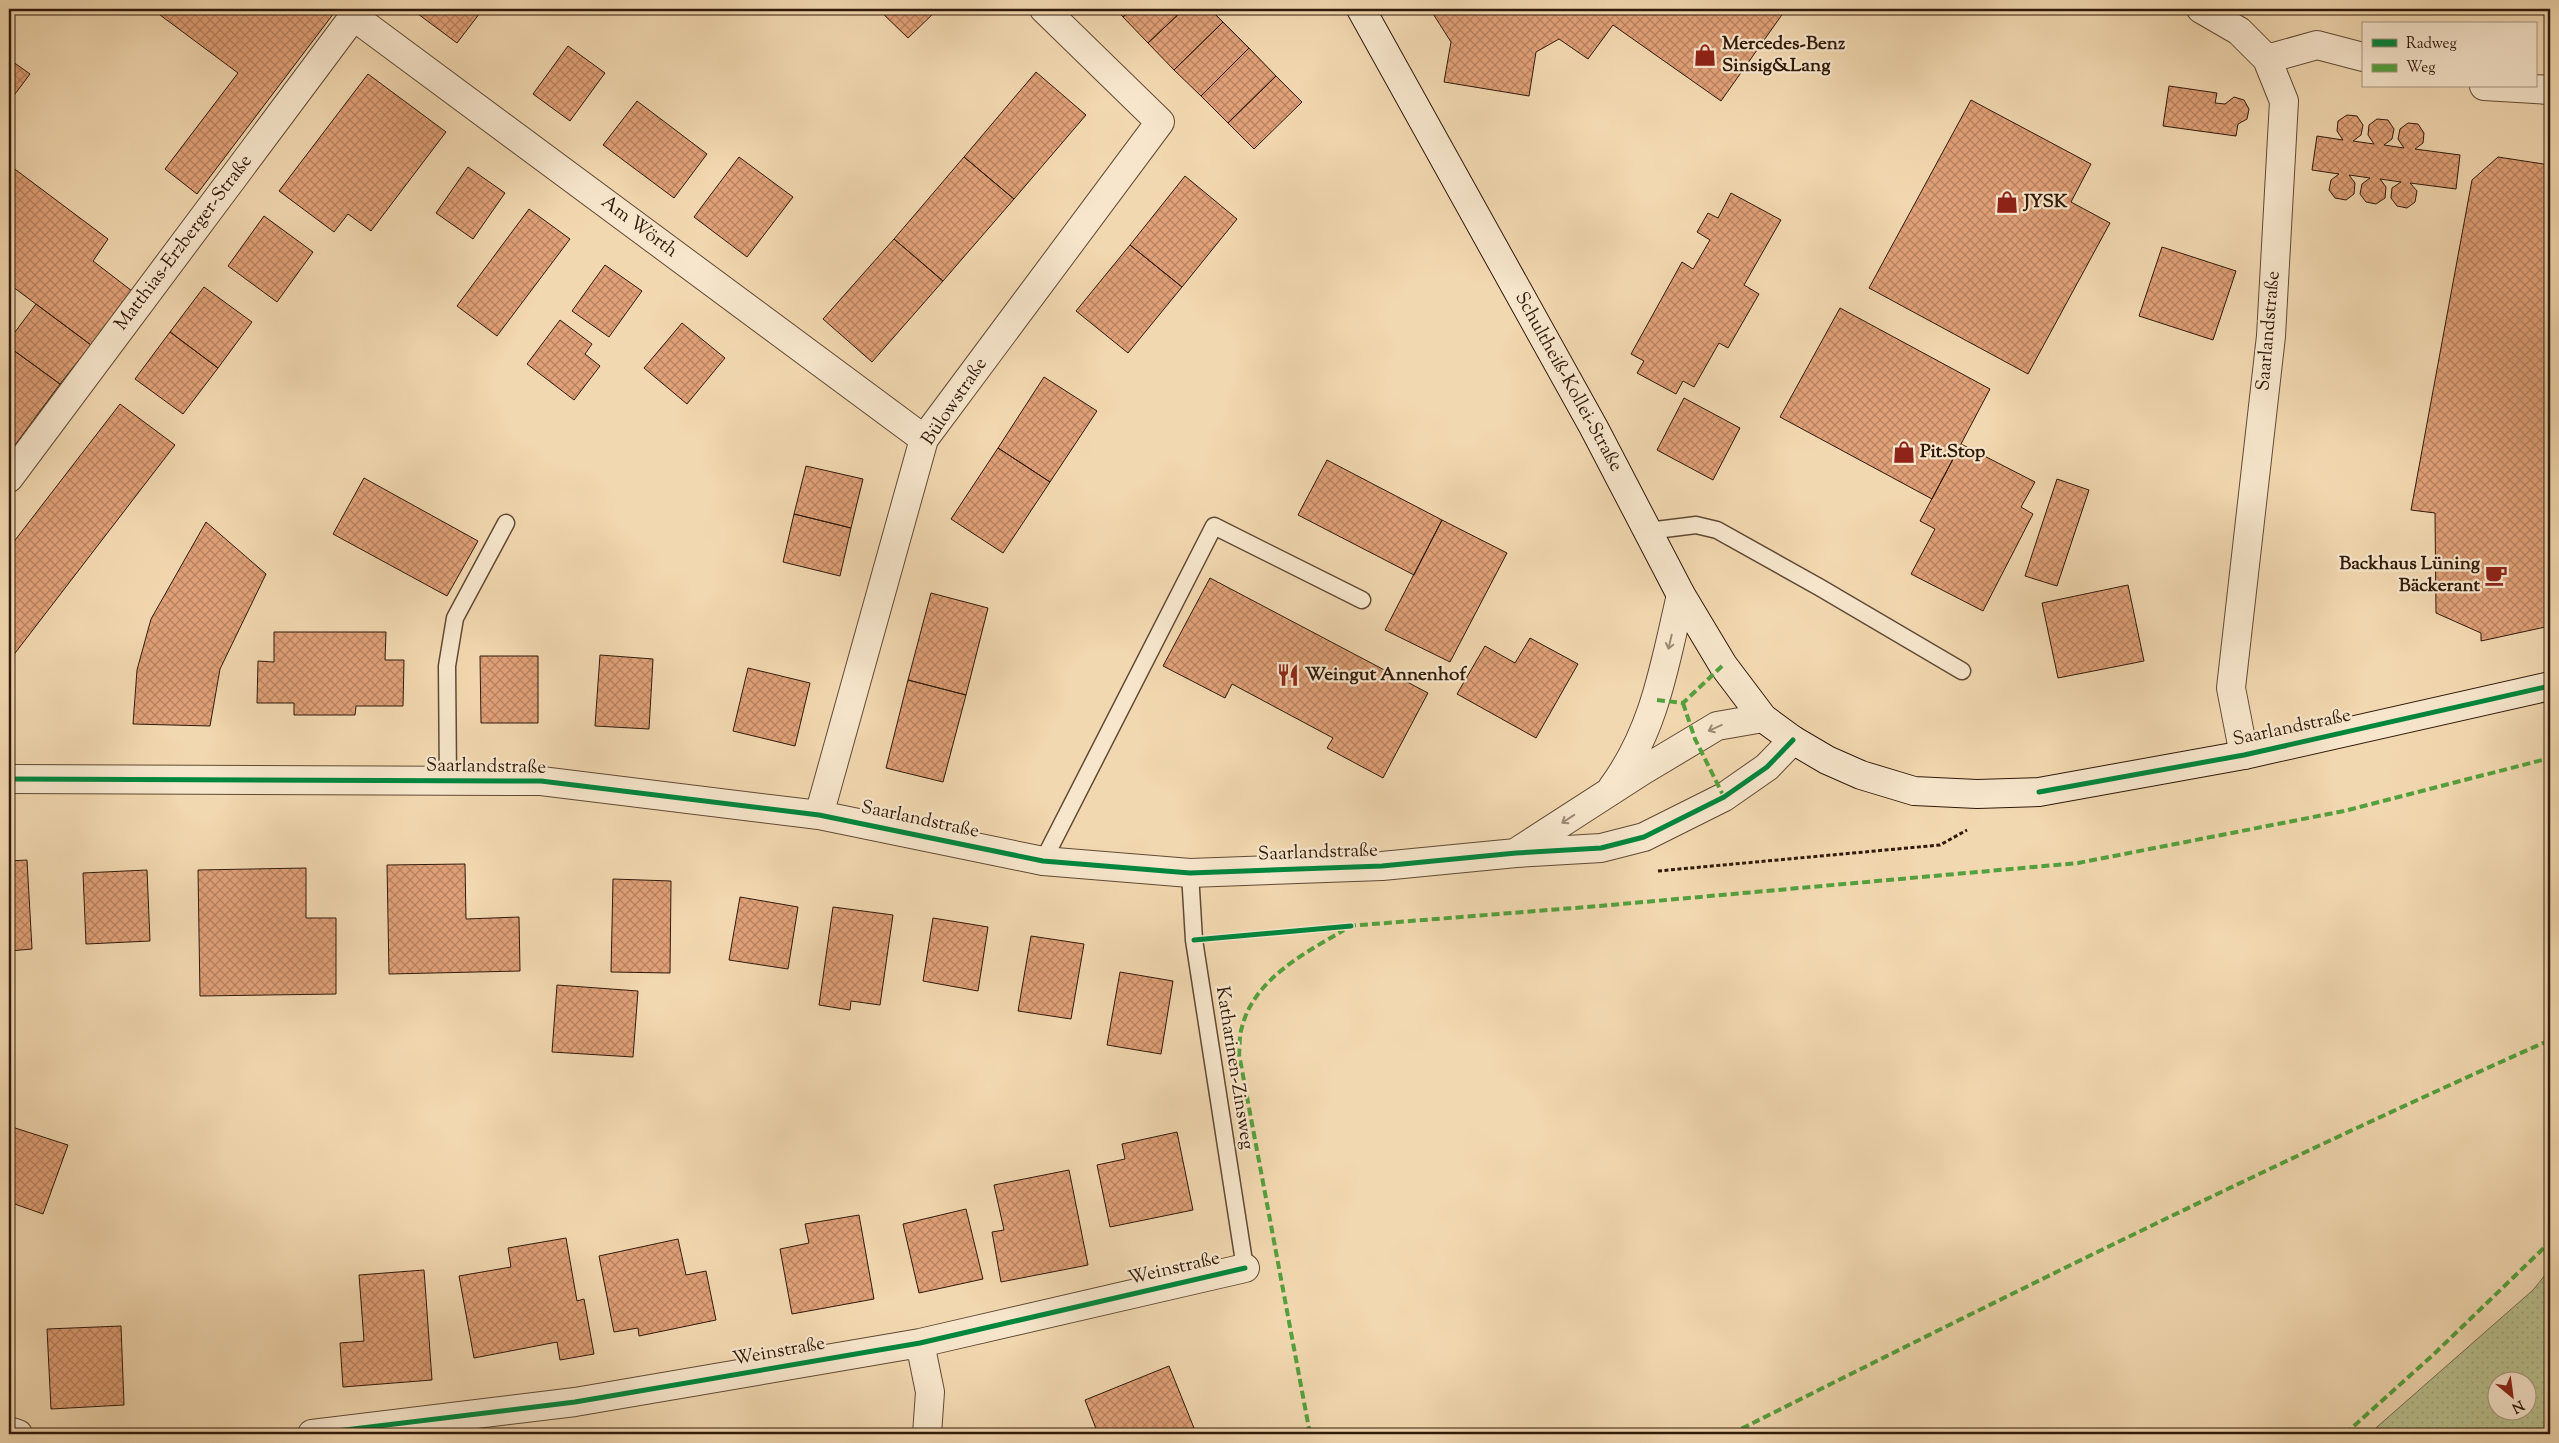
<svg xmlns="http://www.w3.org/2000/svg" width="2559" height="1443" font-family="'Sorts Mill Goudy',serif">
<style>
.grass{fill:url(#grass-dots);stroke:#746c4c;fill-rule:evenodd}
.building{fill:url(#building-cross-hatch);stroke:#301a0a}
.lines{fill:none;stroke-linecap:round;stroke-linejoin:round}
.service-casing{stroke:#604a34;stroke-width:19}
.minor-casing{stroke:#604a34;stroke-width:30}
.secondary-casing{stroke:#301a0a;stroke-width:30}
.path{stroke:#301a0a;stroke-width:3;stroke-dasharray:4 2.5;stroke-linecap:butt}
.service{stroke:#f7e6cc;stroke-width:16}
.minor{stroke:#f7e6cc;stroke-width:28}
.secondary{stroke:#f7e6cc;stroke-width:28}
.quiet{stroke:#52a13e;stroke-width:4;stroke-dasharray:8 4;stroke-linecap:butt}
.cycleway-casing{stroke:#f7e6cc;stroke-width:8}
.cycleway{stroke:#00873e;stroke-width:5}
.oneway{stroke:#9d8a75}
.labels{text-anchor:middle;dominant-baseline:central;stroke-width:4.5;stroke-linejoin:round;paint-order:stroke}
.poi-label{font-size:19px;font-weight:bold;fill:#301a0a;stroke:#f7e6cc;text-anchor:start}
.street-label{font-size:19px;fill:#301a0a;stroke:#f7e6cc}
</style>
<defs>
<pattern id="grass-dots" width="8" height="8" patternUnits="userSpaceOnUse" patternTransform="scale(1.25)"><rect width="8" height="8" fill="#b8bf8d"/><path d="M2 2h.1M6 6h.1" fill="none" stroke="#9ea478" stroke-width="1.8" stroke-linecap="round"/></pattern>
<pattern id="building-cross-hatch" width="8" height="8" patternUnits="userSpaceOnUse" patternTransform="scale(1.25)"><rect width="8" height="8" fill="#e1a178"/><path d="M0 0l8 8M0 8l8-8" fill="none" stroke="#b78261"/></pattern>
</defs>
<rect width="100%" height="100%" fill="#f2d8b0"/>
<filter id="stains"><feTurbulence type="fractalNoise" baseFrequency=".004" numOctaves="4"/><feColorMatrix values="0 0 0 0 .2 0 0 0 0 .09 0 0 0 0 .02 0 0 0 .5 -.17"/></filter>
<radialGradient id="worn" r=".72"><stop offset=".6" stop-color="#630" stop-opacity="0"/><stop offset="1" stop-color="#630" stop-opacity=".3"/></radialGradient>
<path class="grass" d="M 2550,1269 L 2550,1434 L 2369,1434 L 2533,1290 ZM 2496,1380 L 2526,1380 L 2526,1410 L 2496,1410 Z"/>
<path class="building" d="M 152,9 L 337,9 L 197,194 L 165,169 L 238,73 Z
M 422,9 L 483,9 L 457,43 L 418,14 Z
M 878,9 L 938,9 L 908,38 Z
M 1115,9 L 1132,9 L 1123,17 Z
M 1132,9 L 1184,9 L 1148,43 L 1123,17 Z
M 1184,9 L 1210,9 L 1223,22 L 1174,70 L 1148,43 Z
M 1430,9 L 1786,9 L 1721,101 L 1613,25 L 1588,59 L 1559,39 L 1536,52 L 1529,96 L 1444,82 L 1451,42 Z
M 1223,22 L 1249,48 L 1201,96 L 1174,70 Z
M 568,46 L 605,73 L 570,121 L 533,94 Z
M 1249,48 L 1276,76 L 1228,123 L 1201,96 Z
M 9,59 L 30,74 L 9,102 Z
M 1036,72 L 1086,115 L 1014,199 L 964,157 Z
M 368,74 L 446,132 L 371,231 L 348,214 L 334,232 L 279,191 Z
M 1276,76 L 1302,102 L 1254,149 L 1228,123 Z
M 2169,86 L 2217,93 L 2215,103 L 2225,104 L 2234,97 L 2244,100 L 2249,109 L 2247,119 L 2238,124 L 2236,136 L 2163,126 Z
M 1971,100 L 2091,164 L 2071,202 L 2110,223 L 2028,374 L 1869,288 Z
M 637,101 L 707,154 L 674,198 L 603,145 Z
M 2347,115 L 2357,116 L 2363,125 L 2361,135 L 2353,141 L 2374,144 L 2368,135 L 2369,125 L 2377,119 L 2388,120 L 2394,129 L 2392,139 L 2384,145 L 2404,148 L 2398,139 L 2400,129 L 2408,123 L 2418,124 L 2424,133 L 2423,143 L 2415,149 L 2460,155 L 2456,189 L 2410,183 L 2417,191 L 2415,202 L 2407,208 L 2397,206 L 2391,198 L 2392,188 L 2401,182 L 2380,179 L 2386,187 L 2385,198 L 2376,204 L 2366,202 L 2360,194 L 2362,184 L 2370,178 L 2349,175 L 2355,183 L 2354,194 L 2346,200 L 2335,198 L 2329,190 L 2331,180 L 2339,174 L 2312,170 L 2317,136 L 2343,140 L 2337,131 L 2338,121 Z
M 739,157 L 793,197 L 747,257 L 694,217 Z
M 964,157 L 1014,199 L 943,281 L 894,239 Z
M 2498,157 L 2550,165 L 2550,626 L 2481,641 L 2481,633 L 2436,613 L 2435,513 L 2411,510 L 2472,180 Z
M 12,167 L 108,239 L 93,261 L 132,291 L 91,345 L 9,284 L 9,171 Z
M 468,167 L 505,193 L 473,239 L 436,213 Z
M 1185,176 L 1237,219 L 1182,287 L 1130,245 Z
M 1731,193 L 1781,220 L 1744,285 L 1759,294 L 1728,348 L 1719,343 L 1694,387 L 1683,381 L 1676,394 L 1637,373 L 1644,361 L 1631,354 L 1682,262 L 1693,269 L 1710,240 L 1697,232 L 1708,213 L 1718,218 Z
M 529,209 L 570,239 L 497,336 L 457,306 Z
M 264,216 L 313,252 L 277,302 L 228,266 Z
M 894,239 L 943,281 L 872,362 L 823,319 Z
M 1130,245 L 1182,287 L 1128,353 L 1076,311 Z
M 2162,247 L 2236,271 L 2213,340 L 2139,316 Z
M 605,265 L 642,291 L 609,337 L 572,311 Z
M 204,287 L 252,322 L 218,368 L 170,332 Z
M 36,304 L 91,345 L 60,384 L 9,347 L 9,340 Z
M 1840,308 L 1990,389 L 1932,499 L 1780,417 Z
M 560,320 L 592,344 L 585,354 L 600,366 L 574,400 L 527,364 Z
M 682,323 L 725,358 L 687,404 L 644,368 Z
M 170,332 L 218,368 L 183,414 L 135,379 Z
M 9,347 L 60,384 L 9,453 Z
M 1044,377 L 1097,411 L 1050,482 L 998,448 Z
M 1684,398 L 1740,428 L 1713,480 L 1657,450 Z
M 120,404 L 175,445 L 9,661 L 9,548 Z
M 1961,444 L 2035,482 L 2021,507 L 2033,514 L 1983,611 L 1911,574 L 1935,529 L 1920,521 Z
M 998,448 L 1050,482 L 1003,553 L 951,519 Z
M 1327,460 L 1442,520 L 1414,575 L 1298,515 Z
M 806,466 L 863,479 L 851,528 L 794,514 Z
M 364,478 L 478,541 L 447,596 L 333,534 Z
M 2057,479 L 2089,490 L 2057,586 L 2025,576 Z
M 794,514 L 851,528 L 840,576 L 783,562 Z
M 1442,520 L 1507,553 L 1450,662 L 1385,630 Z
M 206,522 L 266,574 L 220,669 L 210,726 L 133,724 L 137,670 L 151,619 Z
M 1210,578 L 1428,693 L 1383,778 L 1327,748 L 1333,738 L 1232,684 L 1225,698 L 1163,666 Z
M 2128,585 L 2144,661 L 2058,678 L 2042,603 Z
M 931,593 L 988,608 L 966,695 L 908,680 Z
M 274,632 L 386,632 L 385,660 L 404,660 L 403,706 L 356,706 L 355,715 L 294,715 L 294,703 L 257,703 L 258,661 L 274,662 Z
M 1530,638 L 1578,664 L 1536,738 L 1457,694 L 1485,646 L 1515,663 Z
M 600,655 L 653,659 L 649,729 L 595,726 Z
M 480,656 L 538,656 L 538,723 L 481,723 Z
M 748,668 L 810,683 L 795,746 L 733,731 Z
M 908,680 L 966,695 L 943,782 L 886,768 Z
M 27,860 L 32,949 L 9,951 L 9,861 Z
M 465,864 L 466,919 L 519,917 L 520,971 L 389,974 L 387,865 Z
M 306,868 L 306,918 L 336,918 L 336,994 L 200,996 L 198,870 Z
M 147,870 L 150,941 L 86,944 L 83,873 Z
M 613,879 L 671,881 L 670,973 L 611,972 Z
M 740,897 L 798,907 L 788,969 L 729,960 Z
M 833,907 L 893,915 L 880,1005 L 851,1001 L 850,1010 L 819,1005 Z
M 933,918 L 988,927 L 978,991 L 923,981 Z
M 1031,936 L 1084,944 L 1071,1019 L 1018,1011 Z
M 1120,972 L 1173,981 L 1161,1054 L 1107,1045 Z
M 557,985 L 638,991 L 633,1057 L 552,1052 Z
M 9,1126 L 68,1145 L 43,1214 L 9,1202 Z
M 1177,1132 L 1193,1210 L 1110,1227 L 1097,1165 L 1125,1159 L 1122,1144 Z
M 1069,1170 L 1088,1265 L 1001,1282 L 992,1232 L 1004,1230 L 994,1185 Z
M 966,1209 L 983,1279 L 919,1293 L 903,1224 Z
M 859,1215 L 874,1299 L 792,1314 L 780,1249 L 809,1243 L 805,1224 Z
M 566,1238 L 577,1301 L 584,1299 L 594,1354 L 560,1360 L 557,1342 L 474,1358 L 459,1276 L 511,1267 L 508,1248 Z
M 678,1239 L 686,1275 L 706,1271 L 716,1320 L 639,1336 L 638,1328 L 614,1332 L 599,1256 Z
M 424,1270 L 432,1380 L 343,1387 L 340,1343 L 364,1341 L 359,1275 Z
M 121,1326 L 124,1405 L 51,1409 L 47,1329 Z
M 1169,1366 L 1196,1433 L 1098,1434 L 1085,1400 Z"/>
<g class="lines">
<defs>
<path id="service" d="M 1648,531 L 1696,525 L 1717,530 L 1819,587 L 1962,671
M 448,781 L 447,666 L 455,618 L 506,523
M 1043,861 L 1214,526 L 1362,600
M 1190,873 L 1194,940 L 1245,1268"/>
<path id="minor" d="M 2201,9 L 2239,31 L 2267,59 L 2284,101 L 2271,336 L 2231,688 L 2244,755
M 353,16 L 924,439
M 2267,59 L 2317,45 L 2363,57
M 2484,86 L 2550,90
M 9,478 L 359,9
M 9,779 L 541,781 L 819,815 L 1043,861 L 1190,873 L 1382,866 L 1516,853 L 1601,848 L 1644,837 L 1724,797 L 1767,767 L 1793,740
M 1612,788 C 1655,730 1665,663 1681,595
M 819,815 L 924,439 L 1160,122 L 1044,9
M 1518,851 L 1642,771 L 1717,726 L 1763,718
M 920,1343 L 930,1392 L 927,1434
M 9,1431 L 18,1434
M 312,1434 L 575,1402 L 920,1343 L 1245,1268"/>
<path id="secondary" d="M 1361,9 L 1594,428 L 1681,595 L 1723,665 L 1763,718 L 1793,740 L 1827,760 L 1861,775 L 1914,791 L 1977,794 L 2039,792 L 2244,755 L 2550,686"/>
</defs>
<use href="#service" class="service-casing"/>
<use href="#minor" class="minor-casing"/>
<use href="#secondary" class="secondary-casing"/>
<path class="path" d="M 1658,871 L 1940,845 L 1967,830"/>
<use href="#service" class="service"/>
<use href="#minor" class="minor"/>
<use href="#secondary" class="secondary"/>
<path class="quiet" d="M 1657,700 L 1683,703 L 1723,665
M 1683,703 L 1695,739 L 1724,797
M 1348,926 L 1599,906 L 2078,863 L 2344,811 L 2550,758
M 1310,1434 L 1239,1054 C 1240,1045 1239,1036 1242,1027 C 1254,979 1305,953 1344,930
M 1731,1434 C 2002,1298 2273,1163 2550,1040
M 2345,1434 L 2434,1354 L 2550,1242"/>
<defs>
<path id="cycleway" d="M 9,779 L 541,781 L 819,815 L 1043,861 L 1190,873 L 1382,866 L 1516,853 L 1601,848 L 1644,837 L 1724,797 L 1767,767 L 1793,740
M 2039,792 L 2244,755 L 2550,686
M 1194,940 L 1351,926
M 312,1434 L 575,1402 L 920,1343 L 1245,1268"/>
</defs>
<use href="#cycleway" class="cycleway-casing"/>
<use href="#cycleway" class="cycleway"/>
</g>
<defs><path id="oneway-shaft" d="M-6 0H5M1.5-3L5.5 0L1.5 3" fill="none" stroke-width="1.6" stroke-linecap="round" stroke-linejoin="round" transform="scale(1.25)"/></defs>
<g class="oneway">
<use href="#oneway-shaft" transform="translate(1670 642) rotate(103)"/>
<use href="#oneway-shaft" transform="translate(1715 728) rotate(156)"/>
<use href="#oneway-shaft" transform="translate(1568 819) rotate(147)"/>
</g>
<defs>
<symbol id="shop-bare" viewBox="-9 -9 18 18"><path d="M-5-2.5h2.3a2.7 3.5 0 0 1 5.4 0H5L5.5 6h-11ZM-1.5-2.5h3a1.5 2.3 0 0 0-3 0Z" fill="#8f2418" stroke="#f7e6cc" stroke-width="2.5" paint-order="stroke"/></symbol>
<symbol id="cafe-bare" viewBox="-9 -9 18 18"><path d="M-5.5-4.5H6V0H3Q3 3.5 0 3.5H-2.5Q-5.5 3.5-5.5 0ZM3-3.2v2h1.7v-2ZM-6 4.5H4V6H-6Z" fill="#8f2418" stroke="#f7e6cc" stroke-width="2.5" paint-order="stroke"/></symbol>
<symbol id="restaurant-bare" viewBox="-9 -9 18 18"><path d="M-5-6h1v4h1v-4h1v4h1v-4h1v5L-1.5 .5V6h-2V.5L-5-1ZM5-6V6H3V1.5H1.5Q1.5-4 5-6Z" fill="#8f2418" stroke="#f7e6cc" stroke-width="2.5" paint-order="stroke"/></symbol>
</defs>
<g fill-rule="evenodd">
<use href="#shop-bare" x="1689" y="39" width="32" height="32"/>
<use href="#shop-bare" x="1991" y="186" width="32" height="32"/>
<use href="#shop-bare" x="1888" y="436" width="32" height="32"/>
<use href="#cafe-bare" x="2480" y="559" width="32" height="32"/>
<use href="#restaurant-bare" x="1272" y="659" width="32" height="32"/>
</g>
<g class="labels">
<g class="poi-label">
<text x="1722" y="44">Mercedes-Benz<tspan x="1722" dy="22">Sinsig&amp;Lang</tspan></text>
<text x="2024" y="202">JYSK</text>
<text x="1920" y="452">Pit.Stop</text>
<text x="2480" y="564" text-anchor="end">Backhaus Lüning<tspan x="2480" dy="22">Bäckerant</tspan></text>
<text x="1305" y="675">Weingut Annenhof</text>
</g>
<g class="street-label">
<text transform="translate(639 227) rotate(37)">Am Wörth</text>
<text transform="translate(184 243) rotate(-53)">Matthias-Erzberger-Straße</text>
<text transform="translate(2269 331) rotate(-85)">Saarlandstraße</text>
<text transform="translate(1568 382) rotate(61)">Schultheiß-Kollei-Straße</text>
<text transform="translate(955 402) rotate(-56)">Bülowstraße</text>
<text transform="translate(2292 728) rotate(-12)">Saarlandstraße</text>
<text transform="translate(486 767) rotate(1)">Saarlandstraße</text>
<text transform="translate(920 820) rotate(12)">Saarlandstraße</text>
<text transform="translate(1318 853) rotate(-2)">Saarlandstraße</text>
<text transform="translate(1234 1068) rotate(81)">Katharinen-Zinsweg</text>
<text transform="translate(1174 1269) rotate(-13)">Weinstraße</text>
<text transform="translate(779 1352) rotate(-10)">Weinstraße</text>
</g>
</g>
<rect width="2559" height="1443" fill="none" stroke="#f2d8b0" stroke-width="30"/>
<rect x="10" y="10" width="2539" height="1423" fill="none" stroke="#301a0a" stroke-width="2.5"/>
<rect x="15" y="15" width="2529" height="1413" fill="none" stroke="#301a0a"/>
<rect x="2362" y="22" width="175" height="65" fill="#f7e6cc" stroke="#a7947e"/>
<rect x="2372" y="39" width="25" height="8" fill="#00873e" stroke="#a7947e"/>
<text x="2406" y="48" font-size="15" fill="#301a0a">Radweg</text>
<rect x="2372" y="64" width="25" height="8" fill="#52a13e" stroke="#a7947e"/>
<text x="2406" y="72" font-size="15" fill="#301a0a">Weg</text>
<g transform="translate(2512 1396) rotate(151)"><circle r="24" fill="#f7e6cc" stroke="#a7947e"/>
<path d="M0-4L9 19L0 12L-9 19Z" fill="#8f2418"/>
<text y="-8" font-size="14" font-weight="bold" text-anchor="middle" fill="#301a0a">N</text>
</g>
<rect width="100%" height="100%" filter="url(#stains)"/>
<rect width="100%" height="100%" fill="url(#worn)"/>
</svg>
